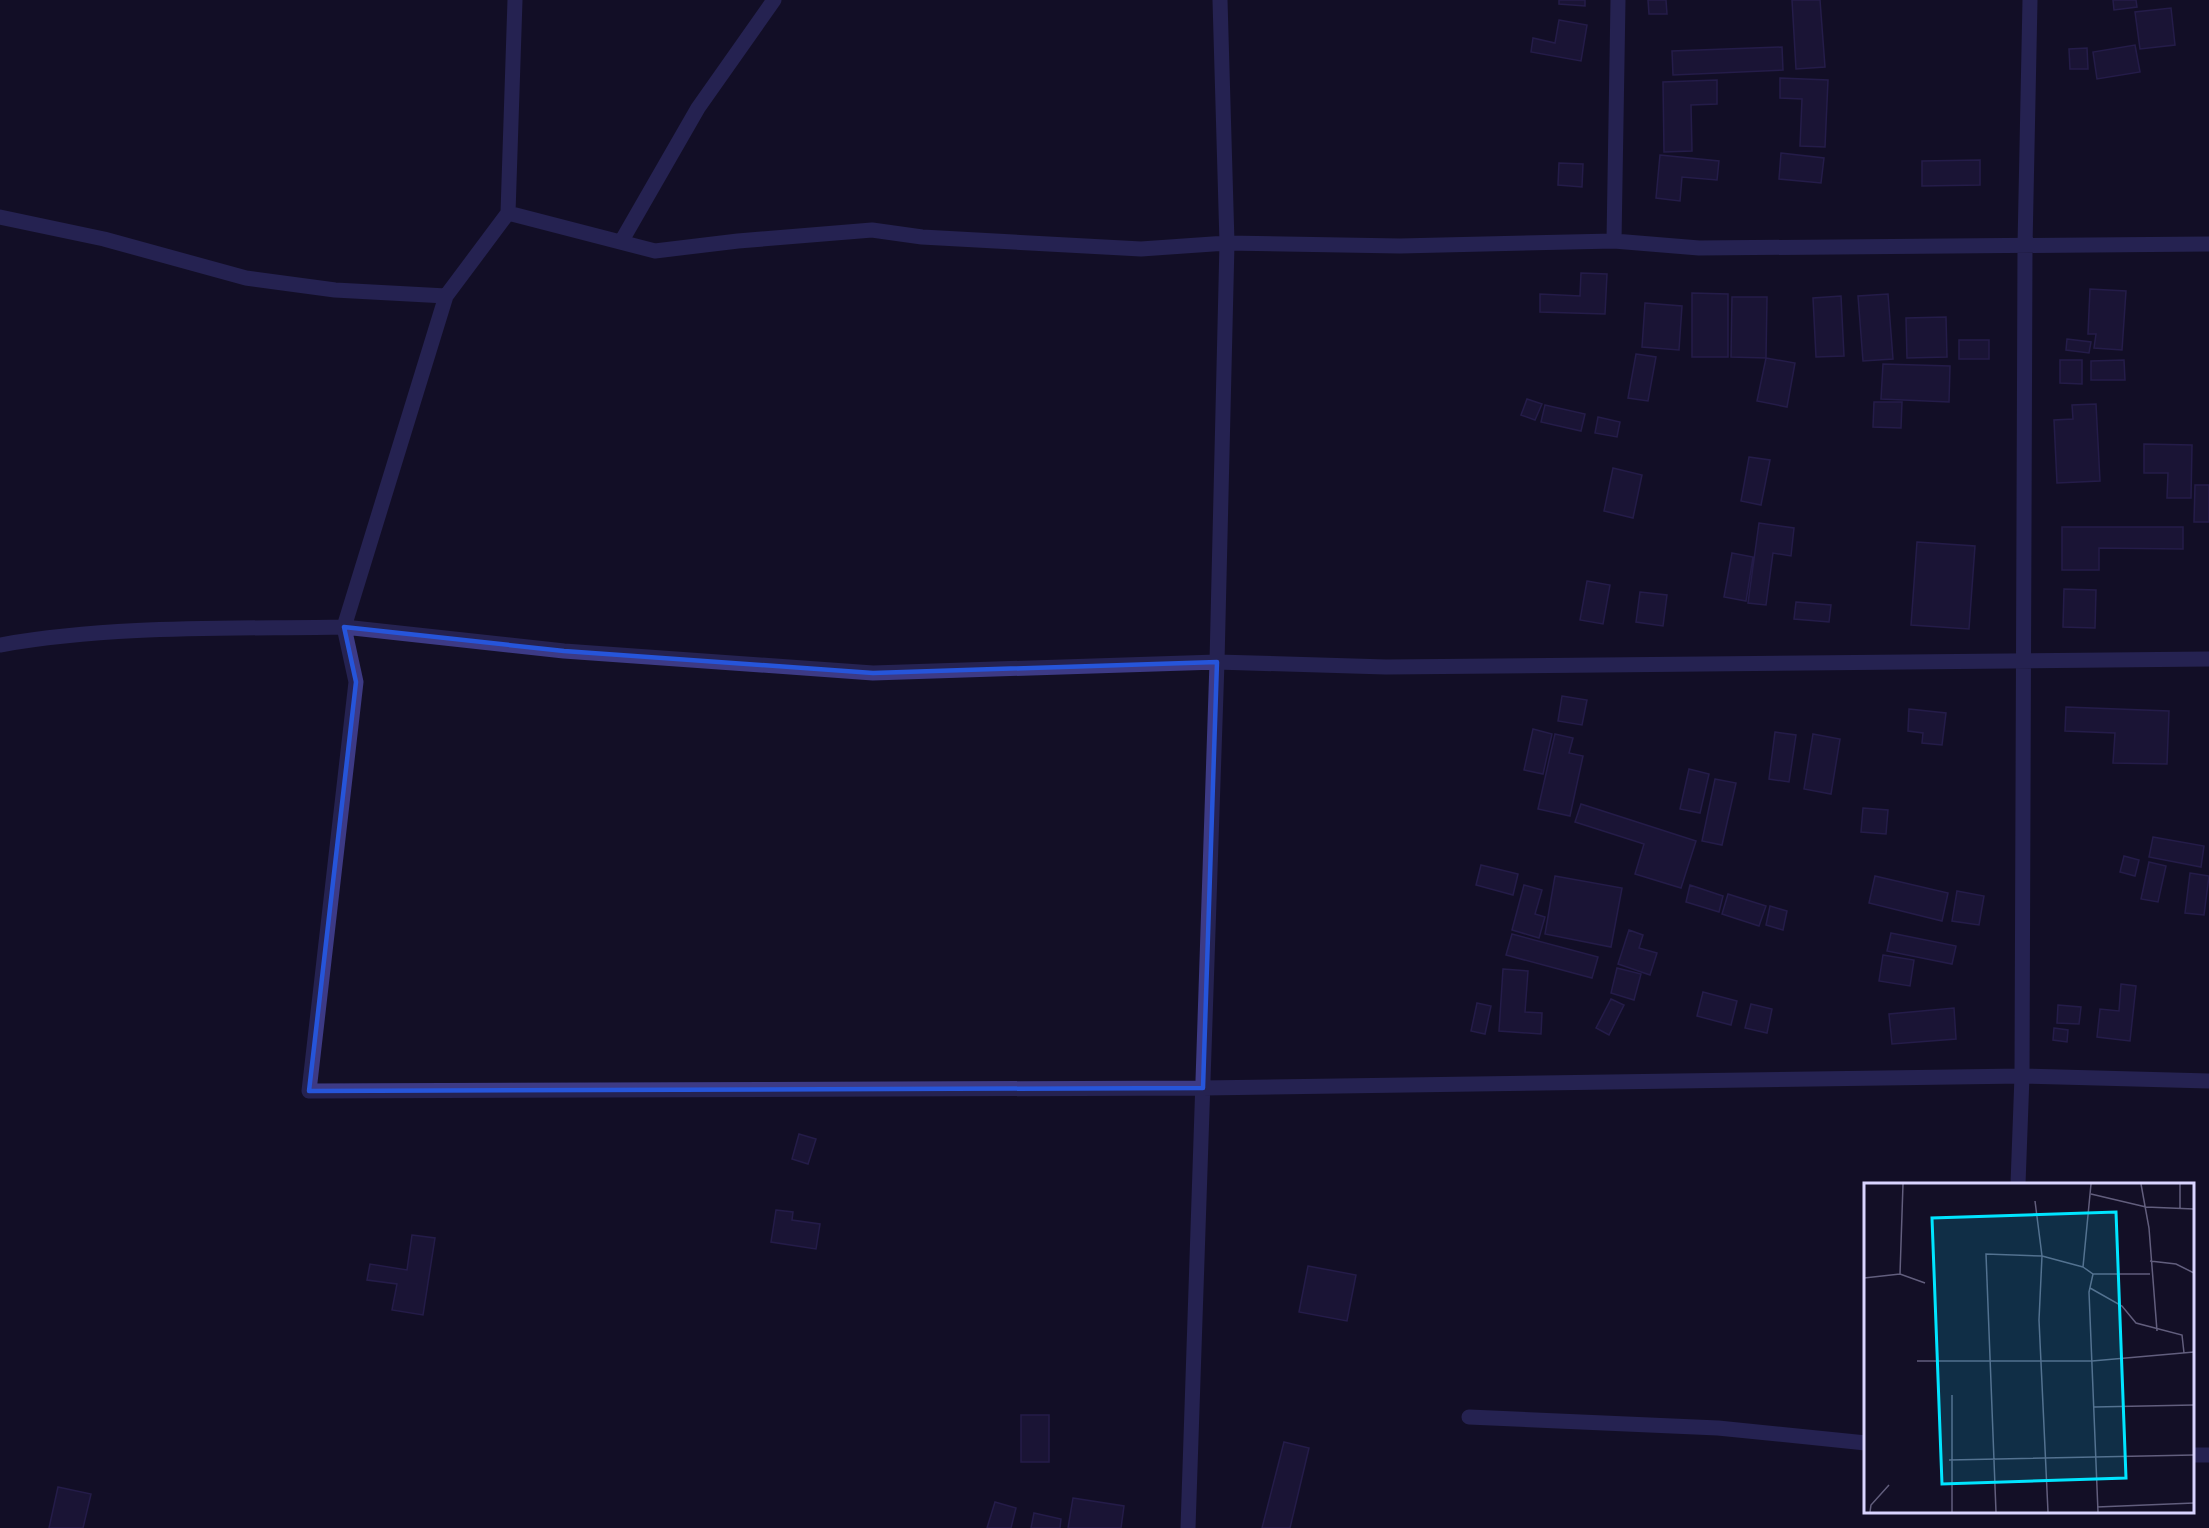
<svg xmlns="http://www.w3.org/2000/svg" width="2209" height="1528" font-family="'Fira Sans Condensed',sans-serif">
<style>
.building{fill:#241b47;stroke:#3b2d73;stroke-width:1.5}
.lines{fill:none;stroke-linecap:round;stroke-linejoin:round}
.minor{stroke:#3d3a85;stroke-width:15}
.marked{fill:none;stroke:#2655da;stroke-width:4.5;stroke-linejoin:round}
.inset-road{fill:none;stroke:#625e7d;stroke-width:1.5}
.view{fill:#00e5ff;fill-opacity:0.15;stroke:#00e5ff;stroke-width:3}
.inset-edge{fill:none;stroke:#d9d4ff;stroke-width:3}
</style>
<rect width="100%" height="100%" fill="#130f26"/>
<path class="building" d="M 1559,0 L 1585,0 L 1585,6 L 1559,4 Z
M 1648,0 L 1666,0 L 1667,14 L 1649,14 Z
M 1792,0 L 1820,0 L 1825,67 L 1796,69 Z
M 2113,0 L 2136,0 L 2137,7 L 2114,10 Z
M 2171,8 L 2175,45 L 2140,49 L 2135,12 Z
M 1559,20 L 1587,25 L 1581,61 L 1531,52 L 1533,38 L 1555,43 Z
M 2135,45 L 2140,72 L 2097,79 L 2093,52 Z
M 1782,47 L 1783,70 L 1673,75 L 1672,51 Z
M 2087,48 L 2088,69 L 2070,69 L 2069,49 Z
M 1780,78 L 1828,80 L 1825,147 L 1800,146 L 1802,99 L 1780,98 Z
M 1717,80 L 1717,104 L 1691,105 L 1692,151 L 1664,152 L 1663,82 Z
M 1781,153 L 1824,158 L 1821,183 L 1779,179 Z
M 1660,155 L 1719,161 L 1717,180 L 1682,177 L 1680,201 L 1656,198 Z
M 1980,160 L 1980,185 L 1922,186 L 1922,161 Z
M 1559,163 L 1583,164 L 1582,187 L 1558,185 Z
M 1581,273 L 1607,274 L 1605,314 L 1540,312 L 1540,294 L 1580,296 Z
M 2090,289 L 2126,291 L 2122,350 L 2094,348 L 2096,334 L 2088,334 Z
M 1692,293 L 1728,294 L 1728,357 L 1692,357 Z
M 1888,294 L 1893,359 L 1863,361 L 1858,296 Z
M 1841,296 L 1844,356 L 1816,357 L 1813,298 Z
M 1732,297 L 1767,297 L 1766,358 L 1731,357 Z
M 1645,303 L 1682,306 L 1679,350 L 1642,347 Z
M 1946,317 L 1947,357 L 1907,358 L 1906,318 Z
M 2067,339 L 2091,342 L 2089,353 L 2066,350 Z
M 1959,340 L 1989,340 L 1989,359 L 1959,359 Z
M 1636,354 L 1656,357 L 1648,401 L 1628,398 Z
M 1766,358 L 1795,363 L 1787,407 L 1757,401 Z
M 2060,360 L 2082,360 L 2082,384 L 2060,383 Z
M 2124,360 L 2125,380 L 2091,380 L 2091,361 Z
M 1883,364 L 1950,366 L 1949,402 L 1881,399 Z
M 1527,399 L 1542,404 L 1535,420 L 1521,415 Z
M 1874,402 L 1902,402 L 1901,428 L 1873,427 Z
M 2096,404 L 2100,481 L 2057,483 L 2054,420 L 2073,419 L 2072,405 Z
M 1545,405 L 1585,414 L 1581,431 L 1541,422 Z
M 1598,417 L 1620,422 L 1617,437 L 1595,433 Z
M 2144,444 L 2192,445 L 2191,498 L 2167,498 L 2168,473 L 2144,473 Z
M 1749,457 L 1770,460 L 1761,505 L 1741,501 Z
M 1613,468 L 1642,475 L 1633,518 L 1604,511 Z
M 2195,485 L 2209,485 L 2209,522 L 2194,522 Z
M 1759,523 L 1794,528 L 1791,556 L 1773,553 L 1766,605 L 1748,603 Z
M 2062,527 L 2183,527 L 2183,549 L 2099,548 L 2099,570 L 2062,570 Z
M 1917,542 L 1975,546 L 1969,629 L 1911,625 Z
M 1732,553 L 1753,557 L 1746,601 L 1724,597 Z
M 1587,581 L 1610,585 L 1603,624 L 1580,620 Z
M 2064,589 L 2096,590 L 2095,628 L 2063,627 Z
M 1640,592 L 1667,595 L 1663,626 L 1636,622 Z
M 1796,602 L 1831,605 L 1829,622 L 1794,619 Z
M 1562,696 L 1587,700 L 1582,725 L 1558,721 Z
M 2066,707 L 2169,711 L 2167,764 L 2113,763 L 2115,733 L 2065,731 Z
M 1909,709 L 1946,713 L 1942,745 L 1922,743 L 1923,733 L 1908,731 Z
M 1533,729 L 1552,734 L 1543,774 L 1524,770 Z
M 1775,732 L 1796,735 L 1789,782 L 1769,779 Z
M 1555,734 L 1573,738 L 1569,753 L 1583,756 L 1570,816 L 1538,809 Z
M 1813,734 L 1840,739 L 1831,794 L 1804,789 Z
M 1689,769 L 1709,774 L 1700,813 L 1680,809 Z
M 1715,779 L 1736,783 L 1722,845 L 1702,841 Z
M 1581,804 L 1696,841 L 1681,888 L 1635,874 L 1644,844 L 1575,822 Z
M 1863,808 L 1888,810 L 1886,834 L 1861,832 Z
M 2153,837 L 2204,846 L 2201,867 L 2149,857 Z
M 2124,856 L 2139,860 L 2135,876 L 2120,872 Z
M 2149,862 L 2166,866 L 2158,902 L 2141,899 Z
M 1481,865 L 1518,874 L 1513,895 L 1476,885 Z
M 2190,873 L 2209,876 L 2204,915 L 2185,913 Z
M 1555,876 L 1622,888 L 1611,947 L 1545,934 Z
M 1875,876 L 1948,893 L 1942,921 L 1869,903 Z
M 1524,885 L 1542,890 L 1535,914 L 1545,917 L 1539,938 L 1512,930 Z
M 1690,885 L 1723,896 L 1719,912 L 1686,902 Z
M 1957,891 L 1984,896 L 1979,925 L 1952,921 Z
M 1728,894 L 1766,906 L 1759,926 L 1722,914 Z
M 1770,906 L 1787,911 L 1783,930 L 1766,925 Z
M 1629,930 L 1643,935 L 1639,948 L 1657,953 L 1650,975 L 1618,964 Z
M 1891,933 L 1956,946 L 1952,964 L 1887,951 Z
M 1512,934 L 1598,957 L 1592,978 L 1506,955 Z
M 1883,955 L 1914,960 L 1910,986 L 1879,981 Z
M 1617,968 L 1641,974 L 1634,1000 L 1611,993 Z
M 1503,969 L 1528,971 L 1525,1012 L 1542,1013 L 1541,1034 L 1499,1031 Z
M 2121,984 L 2136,986 L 2130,1041 L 2097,1037 L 2100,1009 L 2119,1011 Z
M 1703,992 L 1737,1001 L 1731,1025 L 1697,1016 Z
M 1611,999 L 1624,1005 L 1609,1035 L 1596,1028 Z
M 1477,1003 L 1491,1006 L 1485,1034 L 1471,1031 Z
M 1751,1004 L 1772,1009 L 1767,1033 L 1745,1028 Z
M 2058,1005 L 2081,1007 L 2079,1024 L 2057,1023 Z
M 1954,1008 L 1956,1039 L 1892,1044 L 1889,1014 Z
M 2054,1028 L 2068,1030 L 2067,1042 L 2053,1040 Z
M 799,1134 L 816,1139 L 808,1164 L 792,1159 Z
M 776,1210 L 793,1212 L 792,1220 L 820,1224 L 816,1249 L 771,1242 Z
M 412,1235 L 435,1238 L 423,1315 L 392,1310 L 397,1284 L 367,1280 L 370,1264 L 407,1270 Z
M 1308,1266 L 1356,1275 L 1347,1321 L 1299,1312 Z
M 1021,1415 L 1049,1415 L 1049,1462 L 1021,1462 Z
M 1284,1442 L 1309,1448 L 1290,1528 L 1262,1528 Z
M 58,1487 L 91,1494 L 83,1528 L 49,1528 Z
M 1073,1498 L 1124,1506 L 1121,1528 L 1068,1528 Z
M 995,1502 L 1016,1508 L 1011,1528 L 987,1528 Z
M 1034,1513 L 1061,1519 L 1060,1528 L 1031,1528 Z"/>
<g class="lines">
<path class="minor" d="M 508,213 L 655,251 L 738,241 L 872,230 L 922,237 L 1141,249 L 1227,243 L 1400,246 L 1614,241 L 1699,248 L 2209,244
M 0,217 L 104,239 L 246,278 L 335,290 L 446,296 L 508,213 L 515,0
M 1614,241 L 1618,0
M 621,242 L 698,108 L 774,0
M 446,296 L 344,627 L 564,651 L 873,673 L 1217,662 L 1386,667 L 2209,659
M 0,645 C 113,625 229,629 344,627 L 356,682 L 309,1091 L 1203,1088 L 2022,1076 L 2209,1081
M 2018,1184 L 2022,1076 L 2025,246 L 2030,0
M 1469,1417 L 1718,1428 L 1866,1443
M 2192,1455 L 2209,1455
M 1188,1528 L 1217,662 L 1227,243 L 1220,0"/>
</g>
<path d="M0 0H2209V1528H0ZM 344,627 L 564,651 L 873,673 L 1217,662 L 1203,1088 L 309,1091 L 356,682 Z" fill="#130f26" fill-opacity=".55" fill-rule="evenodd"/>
<path class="marked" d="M 344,627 L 564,651 L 873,673 L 1217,662 L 1203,1088 L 309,1091 L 356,682 Z"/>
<g transform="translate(1864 1183)">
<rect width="330" height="330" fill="#130f26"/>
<path class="inset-road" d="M 227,1 L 219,84 L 229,91 L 286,91M 277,1 L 285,45 L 293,148M 227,11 L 282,24 L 330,26M 316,26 L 316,1M 286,78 L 312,81 L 330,90M 36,91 L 39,1M 229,91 L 225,109 L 234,329M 0,95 L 36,91 L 61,100M 226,105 L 258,123 L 272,140 L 318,152 L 320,170M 53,178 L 228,178 L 330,169M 230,224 L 330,222M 85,277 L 330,272M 233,324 L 330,320M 6,329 L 7,322 L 25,302M 88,329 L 88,212M 132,329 L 122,71 L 178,73 L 171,18M 184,329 L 175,137 L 178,73 L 219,84"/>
<path class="view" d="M 252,29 L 262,295 L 78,301 L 68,35 Z"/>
<rect width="330" height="330" class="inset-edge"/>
</g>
</svg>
